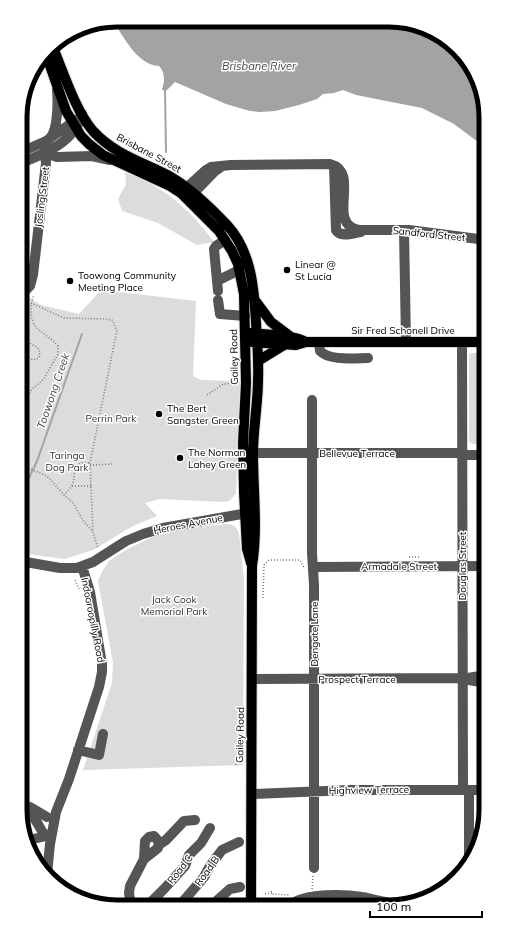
<svg xmlns="http://www.w3.org/2000/svg" width="506" height="927" font-family="Mulish,sans-serif">
<style>
.green{fill:#dcdcdc}
.water{fill:#a3a3a3}
.lines{fill:none;stroke-linecap:round;stroke-linejoin:round}
.stream{stroke:#a3a3a3;stroke-width:2}
.ferry{stroke:#444;stroke-width:1;stroke-dasharray:5 4;stroke-linecap:butt}
.major-casing{stroke:#dbdbdb;stroke-width:12}
.path{stroke:#777;stroke-width:1.5;stroke-dasharray:1 2;stroke-linecap:butt}
.minor{stroke:#555;stroke-width:10}
.major{stroke:#000;stroke-width:10}
.poi-dot{fill:#000;stroke:#fff;stroke-width:1.5}
.labels{text-anchor:middle;dominant-baseline:central;stroke-width:3;stroke-linejoin:round;paint-order:stroke}
.street-label{font-size:10px;fill:#000;stroke:#fff}
.poi-label{font-size:10px;fill:#000;stroke:#fff;text-anchor:start}
.park-label{font-size:10px;fill:#333;stroke:#fff}
.water-label{font-size:11px;font-style:italic;fill:#444;stroke:#fff}
.rim{fill:none;stroke:#000;stroke-width:5}
</style>
<rect width="100%" height="100%" fill="#fff"/>
<path class="green" d="M 125,172 C 165,188 188,207 214,242 L 197,245 L 158,223 L 122,211 L 118,199 L 126,184 Z
M 101,290 L 196,301 L 193,376 L 201,380 L 240,381 L 236,494 L 229,501 L 223,502 L 159,499 L 145,503 L 157,516 L 133,526 L 93,550 L 74,556 L 65,559 L 20,553 L 21,304 L 27,296 L 41,305 L 79,314 Z
M 470,353 L 486,353 L 486,444 L 473,444 L 469,442 L 469,357 Z
M 227,524 C 234,524 236,527 239,533 L 244,579 L 243,765 L 83,770 L 112,683 L 113,663 L 98,581 L 103,570 L 109,561 L 124,551 L 154,536 L 182,529 Z"/>
<path class="water" d="M 117,20 L 407,22 L 453,44 L 481,86 L 486,117 L 486,148 L 454,124 L 422,108 L 356,95 L 343,90 L 334,93 L 323,94 L 317,99 L 299,105 L 275,111 L 260,112 L 250,111 L 226,104 L 175,82 L 167,90 L 164,91 L 162,89 C 165,82 165,72 159,66 C 137,65 124,37 113,21 Z"/>
<g class="lines">
<path class="stream" d="M 165,90 L 166,152
M 20,497 L 37,461 L 82,334"/>
<path class="ferry" d="M 393,22 L 412,24"/>
<defs>
<path id="major" d="M 52,45 C 63,71 75,110 93,131 C 115,155 143,162 171,177 C 190,188 211,208 227,225 C 251,251 254,287 256,322 C 257,341 259,361 258,380 C 258,404 253,429 253,453 C 253,491 258,529 252,566 L 251,904
M 46,54 L 66,111 L 81,136 L 89,144 L 103,155 L 170,186 L 181,193 L 219,231 L 232,251 L 238,264 L 244,294 L 246,383 L 243,443 L 244,492 L 247,549 L 251,563
M 254,299 L 271,322 L 291,337
M 251,333 C 269,335 290,334 306,342
M 252,342 L 296,345 L 306,342 L 486,342
M 258,361 L 284,345"/>
</defs>
<use href="#major" class="major-casing"/>
<path class="path" d="M 31,303 L 64,318 L 106,319 L 112,320 L 117,330 L 90,463 L 93,533 L 98,548
M 21,353 L 33,360 L 39,358 L 40,352 L 37,347 L 27,342 L 23,344 L 21,347
M 21,365 L 22,363 L 21,353
M 207,395 L 223,384 L 237,383
M 20,405 L 33,388 L 43,380 L 58,354 L 58,346 C 51,338 46,336 38,329 C 29,322 30,305 34,295
M 20,465 L 45,475 L 50,479 L 64,495 L 74,504 L 82,519 L 93,532
M 90,465 L 112,464
M 72,486 L 91,486
M 64,495 C 66,492 69,490 71,487 C 78,475 69,460 90,463
M 409,557 L 421,557
M 75,580 L 79,589
M 263,598 L 264,565 L 269,560 L 300,560 L 304,568
M 236,765 L 236,760 L 243,757
M 312,889 L 313,876
M 271,891 L 273,894 L 290,895
M 265,894 L 272,893"/>
<path class="minor" d="M 50,138 C 58,130 58,102 57,90
M 21,152 L 46,141 L 77,119
M 46,153 L 57,157 L 92,156 L 110,160
M 21,163 C 44,154 75,142 82,114
M 334,166 L 336,230 C 341,238 353,233 361,232
M 181,193 L 206,170 L 211,167 L 231,165 L 330,164 C 362,172 325,224 359,230 L 409,230 L 486,240
M 188,199 L 215,171 L 221,167
M 404,230 L 406,342
M 217,281 L 239,270
M 218,291 L 214,249 L 216,246 L 225,240
M 21,295 L 30,286 L 33,275 L 46,163 L 44,142
M 218,300 L 220,314 L 245,316
M 319,342 L 320,351 C 329,361 355,358 368,358
M 462,342 L 463,790
M 312,400 L 312,553 L 314,585 L 314,868
M 253,453 L 462,453
M 462,455 L 486,455
M 20,561 L 60,568 L 77,568 L 93,562 L 126,541 L 143,534 L 163,528 L 253,512
M 313,567 L 486,566
M 468,678 L 486,675
M 253,679 L 458,678 L 486,683
M 78,750 L 99,755 L 103,734
M 469,790 L 469,860
M 252,794 L 350,790 L 486,790
M 22,802 C 27,808 32,814 36,821 C 41,828 41,834 51,838
M 30,807 L 47,817
M 25,841 L 46,836
M 160,844 L 166,840 L 184,821 L 195,820
M 47,874 L 50,844 L 56,812 L 69,779 L 99,687 L 102,672 L 102,664 L 90,592 L 82,566
M 292,904 C 306,893 344,894 362,897 C 370,898 378,901 386,902
M 180,905 L 204,877 L 210,866 L 222,850 L 239,842
M 212,905 L 230,889 L 240,887
M 131,906 L 129,893 L 130,886 L 144,859 L 145,841 L 149,837 L 154,836 L 159,842 L 158,848 L 144,859
M 147,906 L 164,889 L 185,866 L 189,855 L 201,843 L 210,828"/>
<use href="#major" class="major"/>
</g>
<g class="poi-dot">
<circle cx="287" cy="270" r="4"/>
<circle cx="70" cy="281" r="4"/>
<circle cx="159" cy="414" r="4"/>
<circle cx="180" cy="458" r="4"/>
</g>
<g class="labels">
<g class="street-label">
<text transform="translate(149 153) rotate(28)">Brisbane Street</text>
<text transform="translate(42 197) rotate(-83)">Josling Street</text>
<text transform="translate(429 234) rotate(6)">Sandford Street</text>
<text x="403" y="330">Sir Fred Schonell Drive</text>
<text transform="translate(234 357) rotate(-91)">Gailey Road</text>
<text x="357" y="453">Bellevue Terrace</text>
<text transform="translate(188 524) rotate(-11)">Heroes Avenue</text>
<text x="399" y="566">Armadale Street</text>
<text transform="translate(462 566) rotate(-90)">Douglas Street</text>
<text transform="translate(93 620) rotate(79)">Indooroopilly Road</text>
<text transform="translate(314 634) rotate(-90)">Dengate Lane</text>
<text x="357" y="679">Prospect Terrace</text>
<text transform="translate(240 735) rotate(-89)">Gailey Road</text>
<text transform="translate(369 790) rotate(-1)">Highview Terrace</text>
<text transform="translate(180 869) rotate(-52)">Road C</text>
<text transform="translate(207 871) rotate(-54)">Road B</text>
</g>
<g class="poi-label">
<text x="295" y="264">Linear @<tspan x="295" dy="12">St Lucia</tspan></text>
<text x="78" y="275">Toowong Community<tspan x="78" dy="12">Meeting Place</tspan></text>
<text x="167" y="408">The Bert<tspan x="167" dy="12">Sangster Green</tspan></text>
<text x="188" y="452">The Norman<tspan x="188" dy="12">Lahey Green</tspan></text>
</g>
<g class="park-label">
<text x="111" y="418">Perrin Park</text>
<text x="67" y="455">Taringa<tspan x="67" dy="12">Dog Park</tspan></text>
<text x="174" y="599">Jack Cook<tspan x="174" dy="12">Memorial Park</tspan></text>
</g>
<g class="water-label">
<text x="259" y="66">Brisbane River</text>
<text transform="translate(53 391) rotate(-71)">Toowong Creek</text>
</g>
</g>
<path d="M0 0H506V927H0ZM117 27H389A90 90 0 0 1 479 117V810A90 90 0 0 1 389 900H117A90 90 0 0 1 27 810V117A90 90 0 0 1 117 27Z" fill="#fff" fill-rule="evenodd"/>
<path class="rim" d="M117 27H389A90 90 0 0 1 479 117V810A90 90 0 0 1 389 900H117A90 90 0 0 1 27 810V117A90 90 0 0 1 117 27Z"/>
<path d="M370 911v6h112v-6" fill="none" stroke="#000000" stroke-width="2"/>
<text x="376" y="911" font-size="12" fill="#000000" stroke="#ffffff" stroke-width="3" paint-order="stroke">100 m</text>
</svg>
